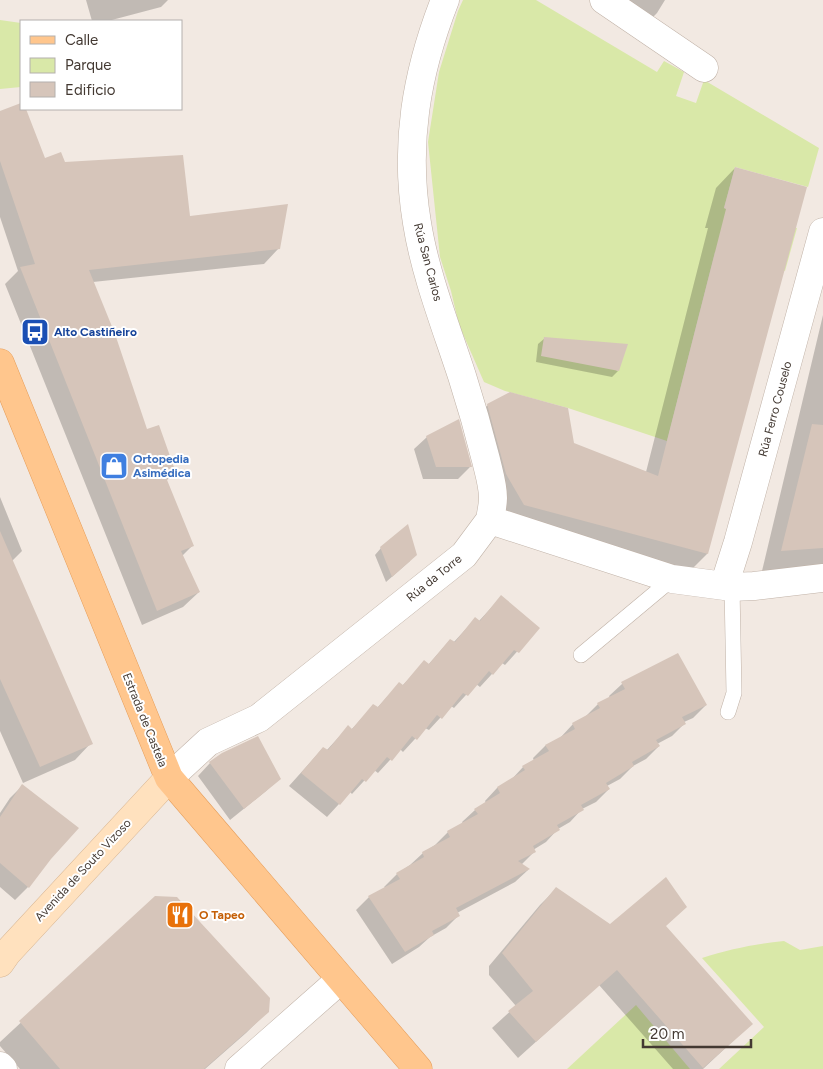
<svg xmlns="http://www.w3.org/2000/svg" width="823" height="1069" font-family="Figtree,sans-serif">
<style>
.green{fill:#d9e8a8}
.shadow{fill:#0003}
.building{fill:#d6c5ba}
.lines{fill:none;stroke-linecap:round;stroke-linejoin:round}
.lane-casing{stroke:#c0b2a7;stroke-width:16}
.street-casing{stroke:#c0b2a7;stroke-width:29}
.secondary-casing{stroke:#d7b592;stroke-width:29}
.primary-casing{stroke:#e69e5b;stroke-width:29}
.lane{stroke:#fff;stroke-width:15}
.street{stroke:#fff;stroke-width:28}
.secondary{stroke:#ffe1be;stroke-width:28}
.primary{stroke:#ffc68d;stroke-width:28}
.labels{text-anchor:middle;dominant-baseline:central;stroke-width:4;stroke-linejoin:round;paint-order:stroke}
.street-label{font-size:12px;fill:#433932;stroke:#fff}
.transit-label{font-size:12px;font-weight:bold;fill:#164399;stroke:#fff;text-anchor:start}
.shop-label{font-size:12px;font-weight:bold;fill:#366cbe;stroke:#fff;text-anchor:start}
.food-label{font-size:12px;font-weight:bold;fill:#c56008;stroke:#fff;text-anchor:start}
</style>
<rect width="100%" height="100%" fill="#f2e9e2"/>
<path class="green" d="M 463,0 L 536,0 L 657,72 L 664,61 L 684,72 L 676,96 L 696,103 L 704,80 L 819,148 L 808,187 L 735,167 L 724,208 L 797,228 L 785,271 L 715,252 L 667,441 L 568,408 L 505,391 L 484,382 L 459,325 L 451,291 L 440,257 L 428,142 L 439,72 L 458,11 Z
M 0,20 L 21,23 L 21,87 L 0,89 Z
M 784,941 L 800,950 L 823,946 L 823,1069 L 719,1069 L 764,1027 L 702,958 C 730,949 755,944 784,941 Z
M 636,1005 L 690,1069 L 567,1069 Z"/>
<path class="shadow" d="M 86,0 L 168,0 L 161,7 L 108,21 L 92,21 Z
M 601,0 L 665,0 L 657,13 L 644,26 Z
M 21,104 L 21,109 L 24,109 L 44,159 L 64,164 L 189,217 L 279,248 L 264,264 L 93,282 L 146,430 L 174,473 L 166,481 L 192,546 L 182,556 L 199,592 L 183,607 L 142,625 L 5,284 L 18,271 L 0,217 L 0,113 Z
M 735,168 L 707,554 L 688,573 L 505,524 L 468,424 L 488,405 L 573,444 L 646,472 L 708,228 L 705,228 L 716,188 Z
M 823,315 L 823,566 L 762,571 Z
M 545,338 L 618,371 L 612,377 L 536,362 L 538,344 Z
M 427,437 L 470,467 L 458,479 L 423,479 L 414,449 Z
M 0,497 L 22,551 L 12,561 L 91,743 L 75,760 L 23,783 L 0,731 Z
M 381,548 L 410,561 L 386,582 L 375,555 Z
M 501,597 L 538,628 L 505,665 L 502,663 L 480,687 L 476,684 L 454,708 L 451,706 L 429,730 L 425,728 L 403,752 L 400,749 L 378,773 L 374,770 L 352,794 L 350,792 L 327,817 L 289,786 L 323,748 L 326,751 L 348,727 L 351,730 L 374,705 L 377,708 L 387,697 L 402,686 L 425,662 L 428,665 L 450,640 L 453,643 L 475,619 L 479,621 Z
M 678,655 L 706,705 L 693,718 L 684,722 L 684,724 L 672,736 L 657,744 L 659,746 L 646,759 L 633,766 L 620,779 L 607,786 L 609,789 L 596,802 L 582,809 L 570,822 L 558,829 L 546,842 L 533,850 L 534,852 L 521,865 L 528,870 L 515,882 L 457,913 L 459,915 L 446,928 L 430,937 L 419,947 L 392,964 L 356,910 L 369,897 L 385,888 L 384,887 L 397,874 L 410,865 L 423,853 L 435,845 L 448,832 L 463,824 L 462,822 L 475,810 L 486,803 L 485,801 L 497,788 L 511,780 L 523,767 L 534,761 L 533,758 L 545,746 L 560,738 L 573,724 L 585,717 L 598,704 L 610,698 L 609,696 L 622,684 Z
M 210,763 L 279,779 L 266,791 L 230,820 L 198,776 Z
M 22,786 L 50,858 L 28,887 L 15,900 L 0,887 L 0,813 L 10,798 Z
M 556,889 L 610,925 L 665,927 L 751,1024 L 703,1069 L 673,1069 L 599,985 L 518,1058 L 492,1028 L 516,1006 L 489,975 L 489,966 L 540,905 Z
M 155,898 L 268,1011 L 246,1033 L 205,1069 L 20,1069 L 0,1046 L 0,1042 Z"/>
<path class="building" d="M 21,103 L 21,109 L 26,109 L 45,158 L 61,152 L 65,162 L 183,155 L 190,216 L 288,204 L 280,249 L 89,270 L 115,334 L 147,429 L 159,425 L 176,473 L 165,475 L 194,546 L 181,551 L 200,592 L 157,611 L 20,267 L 35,264 L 0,161 L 0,111 Z
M 735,167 L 807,187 L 708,554 L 524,505 L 506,474 L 487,404 L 510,392 L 568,408 L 574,443 L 658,476 L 726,209 L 724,208 Z
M 544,337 L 628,344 L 619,371 L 541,356 Z
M 459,419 L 472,467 L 436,467 L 426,436 Z
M 812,424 L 823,425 L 823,548 L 781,551 Z
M 408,524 L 417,555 L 392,577 L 380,547 Z
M 0,531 L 93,744 L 40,767 L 0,679 Z
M 501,595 L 540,628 L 519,653 L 514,650 L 493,675 L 489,671 L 468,696 L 463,693 L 442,719 L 437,715 L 417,740 L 412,736 L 392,761 L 387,757 L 366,782 L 362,779 L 340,805 L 301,773 L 323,747 L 328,750 L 348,725 L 352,729 L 373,704 L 378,707 L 399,682 L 403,685 L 424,660 L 429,664 L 450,639 L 455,642 L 475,617 L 480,621 Z
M 678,653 L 707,705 L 682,717 L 686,724 L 656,740 L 660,746 L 632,762 L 634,766 L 606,783 L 610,789 L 581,805 L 584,810 L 557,825 L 560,830 L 533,846 L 536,852 L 518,861 L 530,869 L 456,908 L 460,916 L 432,931 L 434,935 L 405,952 L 368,896 L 400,879 L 396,873 L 424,857 L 422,852 L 450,837 L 447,831 L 478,814 L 474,809 L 500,793 L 497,787 L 525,770 L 522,766 L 549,751 L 545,745 L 575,729 L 572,723 L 600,708 L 597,703 L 625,689 L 621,682 Z
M 258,736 L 281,779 L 244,809 L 209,762 L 222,753 Z
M 22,784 L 79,828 L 51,859 L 29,888 L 0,863 L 0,817 Z
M 666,877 L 687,907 L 666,926 L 753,1024 L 703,1068 L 617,970 L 536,1042 L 508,1011 L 533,991 L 502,953 L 556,887 L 610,924 Z
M 155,896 L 177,897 L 270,998 L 269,1012 L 204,1069 L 60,1069 L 19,1021 Z"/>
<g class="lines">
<defs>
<path id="lane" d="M 581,655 L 672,579
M 728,712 L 734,693 L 732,587"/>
<path id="street" d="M 445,0 C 416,74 404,145 417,223 C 425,274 446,327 462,376 C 471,404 479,432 486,460 C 489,473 493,485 493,498 C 493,505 491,513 490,520
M 604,0 L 704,68
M 490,520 L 672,579 L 732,587 L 754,586 L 823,578
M 724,586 L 738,542 L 823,232
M 169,778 L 208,742 L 259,718 L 464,555 L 490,520
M 0,1066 L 3,1069
M 239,1069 L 340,980"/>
<path id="secondary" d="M 0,963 L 7,953 L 169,778"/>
<path id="primary" d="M 0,363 L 169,778 L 418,1069"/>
</defs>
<use href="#lane" class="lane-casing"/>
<use href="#street" class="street-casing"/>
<use href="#secondary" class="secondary-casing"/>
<use href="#primary" class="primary-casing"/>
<use href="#lane" class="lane"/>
<use href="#street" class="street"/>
<use href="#secondary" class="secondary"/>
<use href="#primary" class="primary"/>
</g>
<defs>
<symbol id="bus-square" viewBox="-11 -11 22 22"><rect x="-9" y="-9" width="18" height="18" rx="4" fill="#1a4fb4" stroke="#fff"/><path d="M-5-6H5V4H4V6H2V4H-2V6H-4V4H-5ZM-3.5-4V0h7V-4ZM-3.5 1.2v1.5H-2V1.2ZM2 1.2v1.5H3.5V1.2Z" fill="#fff"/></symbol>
<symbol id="shop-square" viewBox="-11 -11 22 22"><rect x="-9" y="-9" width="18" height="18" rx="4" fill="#3f7fe0" stroke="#fff"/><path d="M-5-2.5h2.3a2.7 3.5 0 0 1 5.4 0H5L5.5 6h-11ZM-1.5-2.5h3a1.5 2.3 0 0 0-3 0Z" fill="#fff"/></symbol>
<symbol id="restaurant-square" viewBox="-11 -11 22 22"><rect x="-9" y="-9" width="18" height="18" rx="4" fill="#e8710a" stroke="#fff"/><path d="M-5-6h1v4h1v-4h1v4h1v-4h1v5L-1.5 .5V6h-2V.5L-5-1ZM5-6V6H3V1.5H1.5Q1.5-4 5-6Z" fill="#fff"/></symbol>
</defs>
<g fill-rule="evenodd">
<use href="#bus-square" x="19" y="316" width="32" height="32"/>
<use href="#shop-square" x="98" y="450" width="32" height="32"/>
<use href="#restaurant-square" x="164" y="899" width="32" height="32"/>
</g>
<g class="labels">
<g class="street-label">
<text transform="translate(428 262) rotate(75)">Rúa San Carlos</text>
<text transform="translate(775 409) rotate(-75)">Rúa Ferro Couselo</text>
<text transform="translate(434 578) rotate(-39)">Rúa da Torre</text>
<text transform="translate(145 720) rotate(68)">Estrada de Castela</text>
<text transform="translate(83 870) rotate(-47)">Avenida de Souto Vizoso</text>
</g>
<g class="transit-label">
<text x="54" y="332">Alto Castiñeiro</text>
</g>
<g class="shop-label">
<text x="133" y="459">Ortopedia<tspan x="133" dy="14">Asimédica</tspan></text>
</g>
<g class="food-label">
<text x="199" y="915">O Tapeo</text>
</g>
</g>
<rect x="20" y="20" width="162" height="90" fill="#ffffff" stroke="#b4b0ad"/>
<rect x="30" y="36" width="25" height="8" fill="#ffc68d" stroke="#b4b0ad"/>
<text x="65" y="45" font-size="15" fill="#433932">Calle</text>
<rect x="30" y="58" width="25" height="15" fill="#d9e8a8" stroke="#b4b0ad"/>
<text x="65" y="70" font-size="15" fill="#433932">Parque</text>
<rect x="30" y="82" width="25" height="15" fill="#d6c5ba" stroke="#b4b0ad"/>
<text x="65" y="95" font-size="15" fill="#433932">Edificio</text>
<path d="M643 1039v8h108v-8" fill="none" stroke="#433932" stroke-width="2.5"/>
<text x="650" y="1039" font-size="15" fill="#433932" stroke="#ffffff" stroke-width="4" paint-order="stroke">20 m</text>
</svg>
